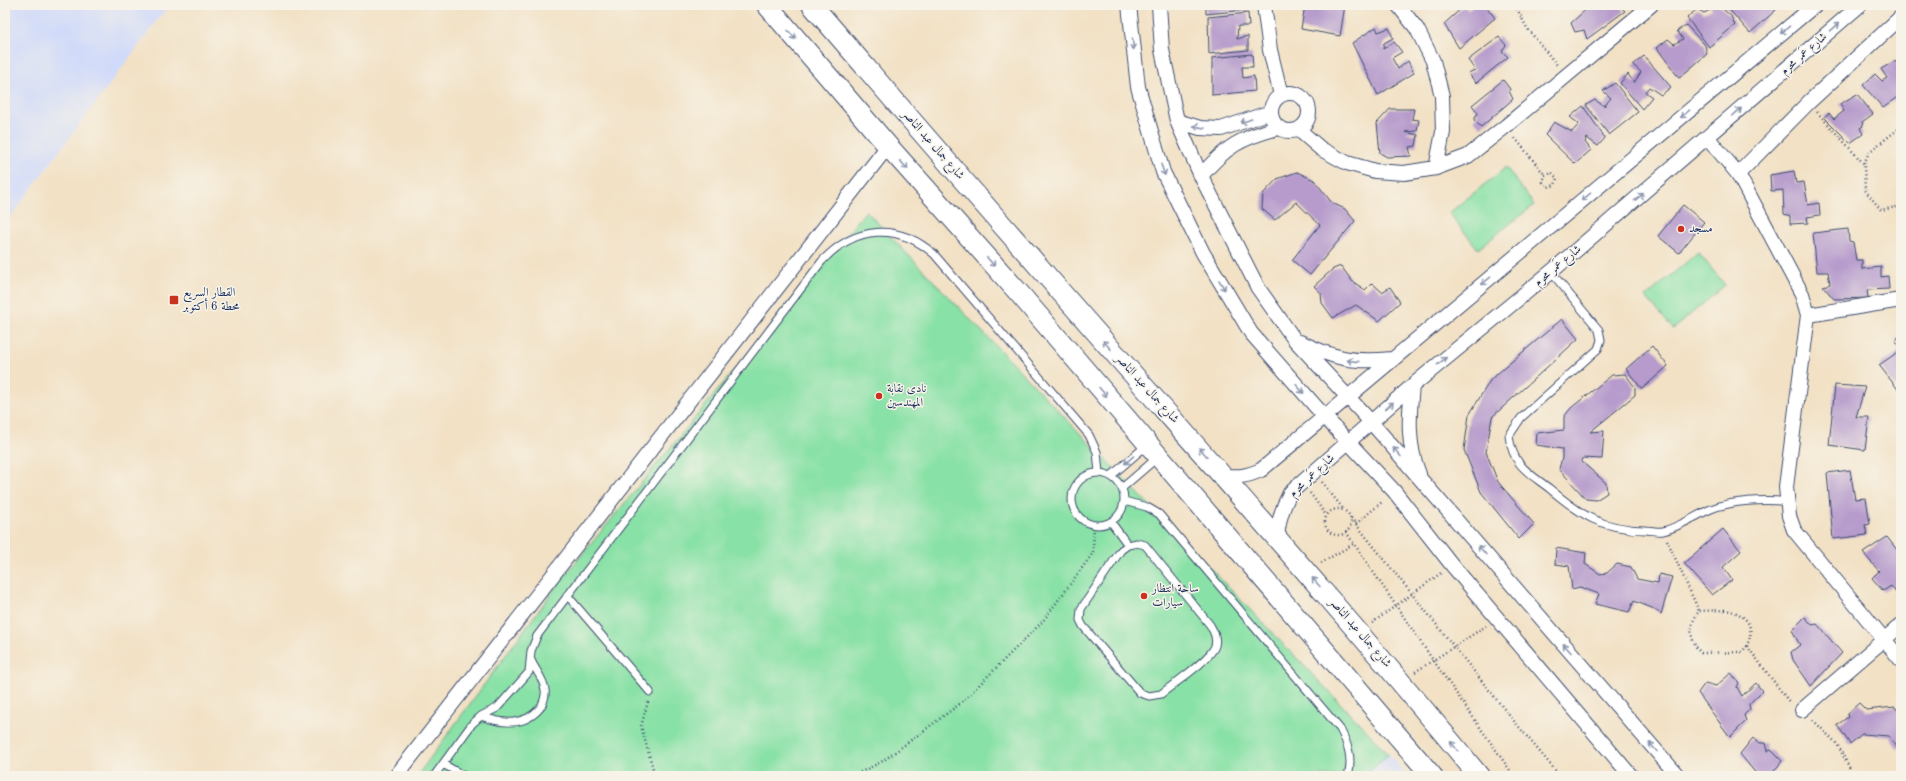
<svg xmlns="http://www.w3.org/2000/svg" width="1906" height="781" font-family="'Old Standard TT',Amiri,serif">
<style>
.built{fill:#d0daf9}
.green{fill:#88e1a6;stroke:#528882}
.building{fill:#b69bcc}
.lines{fill:none;stroke-linecap:round;stroke-linejoin:round}
.lane-casing{stroke:#3b4a6d;stroke-width:9}
.street-casing{stroke:#3b4a6d;stroke-width:16}
.secondary-casing{stroke:#3b4a6d;stroke-width:22}
.path{stroke:#3b4a6d;stroke-width:2.5;stroke-dasharray:1 3;stroke-linecap:butt}
.lane{stroke:#fff;stroke-width:7}
.street{stroke:#fff;stroke-width:14}
.secondary{stroke:#fff;stroke-width:20}
.oneway{stroke:#8d97ae}
.poi-dot{fill:#c8321e;stroke:#f7f3e8;stroke-width:1.5}
.labels{text-anchor:middle;dominant-baseline:central;stroke-width:3;stroke-linejoin:round;paint-order:stroke}
.street-label{font-size:12px;fill:#1b2f5e;stroke:#f7f3e8}
.poi-label{font-size:12px;fill:#1b2f5e;stroke:#f7f3e8;text-anchor:start}
</style>
<rect width="100%" height="100%" fill="#f7f3e8"/>
<filter id="ink" filterUnits="userSpaceOnUse"><feTurbulence type="fractalNoise" baseFrequency=".025" numOctaves="2"/><feDisplacementMap in="SourceGraphic" scale="8" xChannelSelector="R" yChannelSelector="G"/><feConvolveMatrix kernelMatrix="1 2 1 2 8 2 1 2 1" color-interpolation-filters="sRGB"/></filter>
<filter id="wash" filterUnits="userSpaceOnUse"><feTurbulence type="fractalNoise" baseFrequency=".012" numOctaves="4" result="noise"/><feDisplacementMap in="SourceGraphic" scale="16" xChannelSelector="R" yChannelSelector="G"/><feGaussianBlur stdDeviation="0.9" result="paint"/><feColorMatrix in="noise" values="0 0 0 0 0 0 0 0 0 0 0 0 0 0 0 0 0 1.4 0 .05"/><feComposite in="paint" operator="in"/></filter>
<g filter="url(#wash)">
<rect width="100%" height="100%" fill="#f2e1c5"/>
<path class="built" d="M 5,5 L 169,5 L 5,224 Z
M 1389,754 L 1407,776 L 1364,776 Z"/>
<path class="green" d="M 1506,167 L 1534,205 L 1478,249 L 1449,213 Z
M 866,211 L 1389,754 L 1364,776 L 417,776 L 561,580 Z
M 1698,252 L 1725,285 L 1673,329 L 1646,297 Z"/>
<g id="blocks">
<path class="building" d="M 1206,5 L 1246,5 L 1246,10 L 1206,14 Z
M 1305,5 L 1345,5 L 1340,36 L 1301,29 Z
M 1475,5 L 1485,5 L 1495,18 L 1459,48 L 1444,24 L 1464,6 L 1468,10 Z
M 1591,5 L 1619,5 L 1625,11 L 1587,39 L 1584,30 L 1575,32 L 1571,23 Z
M 1710,5 L 1718,5 L 1731,16 L 1735,25 L 1709,47 L 1687,18 L 1697,9 L 1704,13 L 1712,9 Z
M 1725,5 L 1772,5 L 1776,10 L 1750,33 Z
M 1248,13 L 1249,26 L 1238,26 L 1237,39 L 1248,36 L 1248,50 L 1209,54 L 1208,17 Z
M 1686,25 L 1705,45 L 1707,54 L 1679,78 L 1657,48 L 1668,39 L 1674,44 L 1683,39 L 1677,31 Z
M 1376,27 L 1378,32 L 1389,28 L 1393,38 L 1384,43 L 1383,49 L 1394,42 L 1402,52 L 1392,58 L 1398,69 L 1408,61 L 1414,73 L 1378,95 L 1352,43 Z
M 1499,37 L 1506,45 L 1502,51 L 1508,57 L 1476,83 L 1468,73 L 1475,70 L 1468,60 Z
M 1252,54 L 1253,67 L 1242,67 L 1243,78 L 1254,76 L 1255,91 L 1212,95 L 1212,58 Z
M 1644,56 L 1671,87 L 1661,95 L 1649,87 L 1645,92 L 1652,97 L 1642,109 L 1620,83 L 1628,74 L 1634,83 L 1641,72 L 1633,65 Z
M 1895,61 L 1901,68 L 1901,95 L 1883,108 L 1863,85 L 1875,74 L 1882,81 L 1887,78 L 1881,69 Z
M 1503,80 L 1510,89 L 1509,91 L 1513,99 L 1481,127 L 1474,120 L 1478,113 L 1472,105 Z
M 1615,83 L 1638,112 L 1609,135 L 1586,105 L 1595,100 L 1604,106 L 1611,98 L 1603,91 Z
M 1857,94 L 1873,114 L 1862,122 L 1863,126 L 1860,128 L 1863,134 L 1850,143 L 1824,117 L 1829,113 L 1834,119 L 1844,111 L 1840,104 Z
M 1583,106 L 1605,138 L 1598,146 L 1587,138 L 1585,142 L 1591,150 L 1575,164 L 1545,135 L 1554,122 L 1572,132 L 1579,124 L 1570,117 Z
M 1390,109 L 1414,109 L 1412,119 L 1419,120 L 1417,131 L 1405,132 L 1418,135 L 1416,146 L 1409,147 L 1411,156 L 1387,157 L 1380,153 L 1377,123 Z
M 1794,171 L 1796,183 L 1804,182 L 1808,205 L 1819,203 L 1820,215 L 1807,217 L 1808,223 L 1790,224 L 1790,216 L 1784,214 L 1783,190 L 1771,191 L 1770,175 Z
M 1297,172 L 1314,180 L 1332,203 L 1345,209 L 1355,221 L 1310,275 L 1292,260 L 1320,225 L 1296,202 L 1275,220 L 1262,209 L 1263,194 L 1277,179 Z
M 1683,205 L 1704,222 L 1679,253 L 1658,236 Z
M 1848,229 L 1849,241 L 1853,242 L 1856,260 L 1862,260 L 1862,269 L 1881,267 L 1881,277 L 1888,276 L 1889,289 L 1867,290 L 1868,298 L 1834,299 L 1823,286 L 1830,284 L 1828,272 L 1817,272 L 1813,233 Z
M 1341,266 L 1352,281 L 1365,290 L 1372,283 L 1382,292 L 1390,287 L 1400,302 L 1379,321 L 1356,305 L 1333,318 L 1322,303 L 1321,293 L 1314,286 L 1333,269 Z
M 1562,319 L 1578,339 L 1492,417 L 1486,452 L 1498,482 L 1534,524 L 1519,539 L 1481,492 L 1464,450 L 1469,415 L 1491,379 Z
M 1901,336 L 1901,348 L 1895,340 Z
M 1652,346 L 1668,366 L 1642,389 L 1626,369 Z
M 1901,350 L 1901,391 L 1900,392 L 1879,365 Z
M 1625,374 L 1635,387 L 1635,395 L 1590,432 L 1604,431 L 1602,459 L 1583,458 L 1582,462 L 1606,483 L 1607,493 L 1596,500 L 1586,499 L 1559,469 L 1562,458 L 1562,449 L 1536,445 L 1537,433 L 1564,430 L 1564,417 L 1571,408 L 1612,375 Z
M 1835,385 L 1865,387 L 1856,417 L 1869,417 L 1865,450 L 1829,445 Z
M 1850,470 L 1855,499 L 1866,498 L 1870,524 L 1865,525 L 1867,535 L 1833,539 L 1827,473 Z
M 1723,529 L 1741,551 L 1723,567 L 1732,580 L 1712,595 L 1684,563 Z
M 1887,537 L 1901,555 L 1901,599 L 1891,586 L 1883,591 L 1872,578 L 1879,571 L 1863,553 Z
M 1556,548 L 1586,553 L 1585,564 L 1600,574 L 1607,573 L 1617,564 L 1631,567 L 1637,579 L 1658,583 L 1659,574 L 1672,577 L 1661,614 L 1652,608 L 1634,601 L 1629,612 L 1595,604 L 1599,594 L 1580,587 L 1572,589 L 1569,566 L 1555,564 Z
M 1805,617 L 1812,625 L 1817,624 L 1842,653 L 1811,686 L 1793,660 L 1791,652 L 1800,645 L 1792,630 Z
M 1731,673 L 1739,683 L 1737,687 L 1742,696 L 1756,683 L 1762,691 L 1749,704 L 1750,709 L 1744,715 L 1746,721 L 1730,737 L 1698,693 L 1705,683 L 1716,686 Z
M 1859,703 L 1866,710 L 1895,707 L 1901,715 L 1901,745 L 1898,749 L 1889,736 L 1862,734 L 1850,744 L 1837,725 L 1848,717 L 1847,714 Z
M 1753,738 L 1760,743 L 1765,743 L 1767,751 L 1771,750 L 1782,761 L 1770,776 L 1758,776 L 1740,754 Z"/>
</g>
</g>
<g filter="url(#ink)">
<use href="#blocks" fill-opacity="0" stroke="#3b4a6d" stroke-width="1"/>
<g class="lines">
<defs>
<path id="lane" d="M 1551,272 L 1599,330 L 1601,340 L 1598,349 L 1521,418 L 1509,436 C 1513,466 1528,472 1550,489 C 1582,516 1602,529 1645,530 C 1651,530 1658,532 1663,531 C 1677,528 1697,515 1711,509 C 1734,500 1761,500 1786,501
M1072 499a26 26 0 1 1 52 0a26 26 0 1 1-52 0Z
M 1111,476 L 1147,445
M 1122,488 L 1158,457
M 1124,501 L 1147,507 L 1159,514 L 1340,729 C 1348,744 1353,759 1348,776
M 1111,522 L 1128,545
M 1137,543 L 1145,545 L 1210,625 C 1214,632 1217,638 1215,646 C 1210,660 1173,684 1161,694 L 1149,696 L 1140,693 L 1083,626 L 1080,620 L 1081,609 L 1121,550 L 1128,545 Z
M 567,595 L 650,692
M 481,716 C 502,724 524,727 540,708 C 543,704 546,696 545,690 C 544,679 535,670 531,660
M 443,764 L 464,776
M 434,776 L 472,724 L 481,716 L 497,708 L 529,672 L 531,651 L 537,636 L 822,261 C 855,226 897,222 934,254 L 1089,435 L 1097,452 L 1099,473"/>
<path id="street" d="M 1129,5 L 1138,87 L 1163,172 L 1203,253 L 1251,333 L 1324,416 L 1394,491 L 1452,565 L 1631,776
M 1159,5 L 1162,50 L 1177,121 L 1201,176 L 1258,288 L 1294,339 L 1371,422 L 1678,776
M 1264,5 L 1270,50 L 1281,95
M 1398,5 L 1417,29 L 1433,61 L 1442,96 L 1443,132 L 1436,168
M1271 112a19 19 0 1 1 38 0a19 19 0 1 1-38 0Z
M 1177,121 L 1200,128 L 1221,129 L 1271,112
M 1299,130 L 1321,149 L 1347,163 L 1375,171 L 1404,173 L 1436,168 L 1468,156 L 1506,126 L 1651,5
M 1708,138 L 1738,174 L 1802,294 L 1808,315 L 1786,487 L 1789,516 L 1794,530 L 1901,660
M 1738,174 L 1809,102 L 1901,17
M 1201,176 C 1226,146 1241,138 1278,128
M 1808,315 L 1901,300
M 1300,342 C 1335,359 1354,363 1392,359
M 1412,386 C 1409,416 1407,445 1419,474
M 1223,475 C 1238,478 1247,476 1261,470 L 1815,5
M 1277,538 C 1278,521 1282,508 1290,493 L 1412,386 L 1551,272 L 1860,5
M 1802,710 L 1901,625
M 396,776 L 888,146"/>
<path id="secondary" d="M 767,5 L 888,146 L 1019,293 L 1432,776
M 812,5 C 888,93 963,181 1040,268 C 1187,437 1337,603 1479,776"/>
</defs>
<use href="#lane" class="lane-casing"/>
<use href="#street" class="street-casing"/>
<use href="#secondary" class="secondary-casing"/>
<path class="path" d="M 1515,5 L 1527,28 L 1557,65
M 1817,112 L 1864,164
M 1901,127 L 1869,152 L 1864,164 L 1865,190 L 1881,210 L 1901,206
M 1515,138 L 1545,175
M 1552,173 L 1557,178 L 1555,185 L 1548,187 L 1543,182 L 1545,175 Z
M 1322,482 L 1344,510
M 1310,493 L 1326,515
M1325 522a13 13 0 1 1 26 0a13 13 0 1 1-26 0Z
M 1351,518 L 1509,715 L 1560,776
M 1356,524 L 1383,501
M 1346,532 L 1433,660 L 1514,776
M 1667,540 L 1699,611
M 1321,563 L 1355,543
M 1724,610 C 1749,612 1759,632 1742,652 L 1701,653 C 1689,640 1688,626 1699,611 Z
M 1372,623 L 1441,573
M 1747,646 L 1790,703
M 1415,672 L 1486,626
M 648,702 L 641,726 L 655,776
M 1813,720 L 1837,744 L 1854,776
M 853,776 L 883,761 L 961,703 L 1043,621 L 1093,553 L 1094,525
M 1157,776 L 1159,776"/>
<use href="#lane" class="lane"/>
<use href="#street" class="street"/>
<use href="#secondary" class="secondary"/>
</g>
<defs><path id="oneway-shaft" d="M-6 0H5M1.5-3L5.5 0L1.5 3" fill="none" stroke-width="1.6" stroke-linecap="round" stroke-linejoin="round"/></defs>
<g class="oneway">
<use href="#oneway-shaft" transform="translate(1835 27) rotate(-41)"/>
<use href="#oneway-shaft" transform="translate(1785 30) rotate(140)"/>
<use href="#oneway-shaft" transform="translate(792 35) rotate(49)"/>
<use href="#oneway-shaft" transform="translate(1133 44) rotate(84)"/>
<use href="#oneway-shaft" transform="translate(1737 112) rotate(-41)"/>
<use href="#oneway-shaft" transform="translate(1685 114) rotate(140)"/>
<use href="#oneway-shaft" transform="translate(1246 121) rotate(160)"/>
<use href="#oneway-shaft" transform="translate(1199 127) rotate(-169)"/>
<use href="#oneway-shaft" transform="translate(904 165) rotate(48)"/>
<use href="#oneway-shaft" transform="translate(1163 170) rotate(70)"/>
<use href="#oneway-shaft" transform="translate(1586 197) rotate(140)"/>
<use href="#oneway-shaft" transform="translate(1639 197) rotate(-40)"/>
<use href="#oneway-shaft" transform="translate(991 262) rotate(48)"/>
<use href="#oneway-shaft" transform="translate(1486 281) rotate(140)"/>
<use href="#oneway-shaft" transform="translate(1222 285) rotate(59)"/>
<use href="#oneway-shaft" transform="translate(1107 345) rotate(-132)"/>
<use href="#oneway-shaft" transform="translate(1353 361) rotate(-174)"/>
<use href="#oneway-shaft" transform="translate(1442 361) rotate(-39)"/>
<use href="#oneway-shaft" transform="translate(1300 389) rotate(49)"/>
<use href="#oneway-shaft" transform="translate(1103 392) rotate(50)"/>
<use href="#oneway-shaft" transform="translate(1389 406) rotate(-42)"/>
<use href="#oneway-shaft" transform="translate(1203 452) rotate(-132)"/>
<use href="#oneway-shaft" transform="translate(1397 452) rotate(-131)"/>
<use href="#oneway-shaft" transform="translate(1129 460) rotate(139)"/>
<use href="#oneway-shaft" transform="translate(1482 550) rotate(-131)"/>
<use href="#oneway-shaft" transform="translate(1316 582) rotate(-131)"/>
<use href="#oneway-shaft" transform="translate(1567 648) rotate(-131)"/>
<use href="#oneway-shaft" transform="translate(1454 746) rotate(-129)"/>
<use href="#oneway-shaft" transform="translate(1653 747) rotate(-131)"/>
</g>
</g>
<g class="poi-dot">
<circle cx="1681" cy="229" r="4"/>
<rect x="169" y="295" width="10" height="10" rx="2"/>
<circle cx="879" cy="396" r="4"/>
<circle cx="1144" cy="596" r="4"/>
</g>
<g class="labels">
<g class="street-label">
<text transform="translate(1804 54) rotate(-41)">شارع عَمر محرم</text>
<text transform="translate(933 145) rotate(49)">شارع جمال عبد الناصر</text>
<text transform="translate(1558 266) rotate(-40)">شارع عَمر محرم</text>
<text transform="translate(1147 389) rotate(48)">شارع جمال عبد الناصر</text>
<text transform="translate(1312 476) rotate(-43)">شارع عَمر محرم</text>
<text transform="translate(1360 633) rotate(49)">شارع جمال عبد الناصر</text>
</g>
<g class="poi-label">
<text x="1689" y="229">مسجد</text>
<text x="183" y="293">القطار السريع<tspan x="183" dy="14">محطة 6 أكتوبر</tspan></text>
<text x="887" y="389">نادى نقابة<tspan x="887" dy="14">المهندسين</tspan></text>
<text x="1152" y="589">ساحة انتظار<tspan x="1152" dy="14">سيارات</tspan></text>
</g>
</g>
<rect width="1906" height="781" fill="none" stroke="#f7f3e8" stroke-width="20"/>
</svg>
